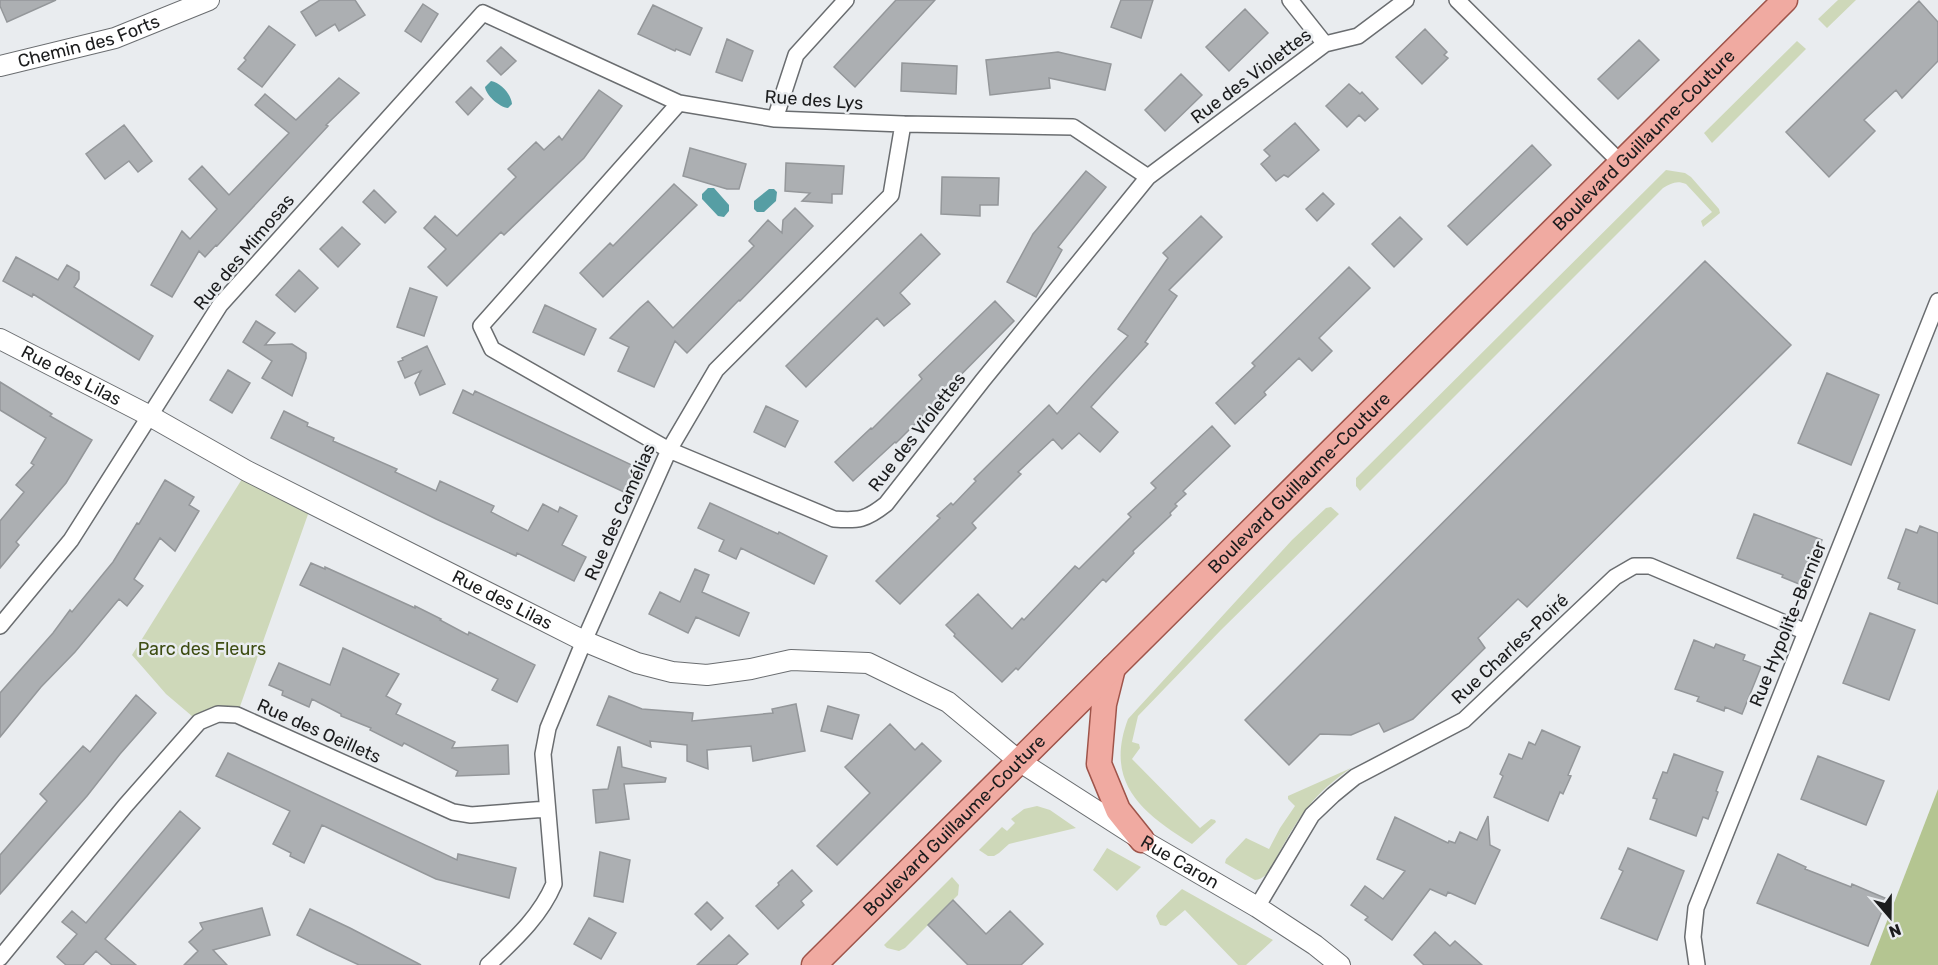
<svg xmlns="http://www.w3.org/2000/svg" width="1938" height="965" font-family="Rubik,sans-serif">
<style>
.green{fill:#ced8b9}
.forest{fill:#b4c591}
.water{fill:#569ea4}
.building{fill:#acafb2;stroke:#94979a;stroke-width:1.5}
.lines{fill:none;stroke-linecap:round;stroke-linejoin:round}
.minor-casing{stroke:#6a6d70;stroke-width:18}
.tertiary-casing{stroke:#6a6d70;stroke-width:22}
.primary-casing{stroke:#9f544a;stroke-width:27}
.minor{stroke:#fff;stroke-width:15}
.tertiary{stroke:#fff;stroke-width:20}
.primary{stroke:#f0aaa1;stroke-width:24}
.labels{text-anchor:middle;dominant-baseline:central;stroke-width:5;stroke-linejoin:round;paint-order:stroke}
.street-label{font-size:18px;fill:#1b1c1d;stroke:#e9ecef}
.park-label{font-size:18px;fill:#3d4c12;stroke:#e9ecef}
</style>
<rect width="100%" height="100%" fill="#e9ecef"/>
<path class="green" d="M 1838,0 L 1856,0 L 1827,28 L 1818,19 Z
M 1797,41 L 1806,49 L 1712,143 L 1704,133 Z
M 1666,170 L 1685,173 L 1691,177 L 1719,209 L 1720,213 L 1703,227 L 1701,221 L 1712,212 L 1686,184 C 1677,180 1671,183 1663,188 L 1360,491 L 1356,486 L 1356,478 Z
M 247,471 L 312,503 L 237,715 L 199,722 L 166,694 L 132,655 Z
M 1331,507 L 1339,514 L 1221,630 L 1138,716 L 1132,742 L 1139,744 L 1140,748 L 1132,759 L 1200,828 L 1211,819 L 1215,820 L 1216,822 L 1192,844 C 1142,813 1104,783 1128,719 L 1292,540 L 1326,508 Z
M 1351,768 C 1313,795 1301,813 1279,853 C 1273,864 1269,878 1255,880 L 1225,863 L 1226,859 L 1246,838 L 1269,849 L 1280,828 L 1295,806 L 1288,799 L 1288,796 Z
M 1037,806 L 1050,810 L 1076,828 L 1009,844 L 999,853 L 994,856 L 988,856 L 979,850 L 1002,827 L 1007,831 L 1015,823 L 1011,819 L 1024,809 Z
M 1107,848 L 1141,867 L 1117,891 L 1093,870 Z
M 952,877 L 959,885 L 958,895 L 905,948 L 899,951 L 887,948 L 884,945 Z
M 1182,889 L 1273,940 L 1246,965 L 1238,965 L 1185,910 L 1166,926 L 1160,925 L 1156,916 L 1158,912 Z"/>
<path class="forest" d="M 1938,789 L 1938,965 L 1870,965 Z"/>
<path class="water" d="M 491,81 C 501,83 511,94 512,104 L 508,108 C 499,107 486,95 485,87 Z
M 708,188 L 714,188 L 729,205 L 729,211 L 724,217 L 718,216 L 702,199 L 702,194 Z
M 769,189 L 774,189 L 777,192 L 776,201 L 764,212 L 757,212 L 754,209 L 754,201 Z"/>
<path class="building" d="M 0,0 L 56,0 L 7,22 L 0,6 Z
M 320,0 L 355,0 L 365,15 L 339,31 L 335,24 L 316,36 L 301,12 Z
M 896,0 L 935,0 L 855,87 L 834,67 Z
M 1121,0 L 1153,0 L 1141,38 L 1111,27 Z
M 1919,1 L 1938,22 L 1938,61 L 1902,98 L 1896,90 L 1864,120 L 1875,131 L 1829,177 L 1786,132 Z
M 423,4 L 438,14 L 421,42 L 405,31 Z
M 653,5 L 702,28 L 690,55 L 676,49 L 675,51 L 638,34 Z
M 1245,9 L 1268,33 L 1229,71 L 1206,47 Z
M 269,26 L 295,45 L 262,87 L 238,69 L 246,60 L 244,58 Z
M 1425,29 L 1447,52 L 1444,55 L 1448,58 L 1422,84 L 1396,57 Z
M 727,39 L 753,51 L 742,81 L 716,72 Z
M 1639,40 L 1659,60 L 1618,99 L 1598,79 Z
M 501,47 L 516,61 L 501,75 L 487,61 Z
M 1058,52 L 1111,64 L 1105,90 L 1049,78 L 1050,88 L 990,95 L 986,60 Z
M 902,63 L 957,66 L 956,94 L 901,91 Z
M 1181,74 L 1202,95 L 1165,131 L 1145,110 Z
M 339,78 L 359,93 L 326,125 L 328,126 L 217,246 L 216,245 L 205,257 L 199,251 L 172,297 L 151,285 L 182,231 L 190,239 L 217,209 L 189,179 L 202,166 L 229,195 L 289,133 L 255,105 L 265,94 L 296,120 Z
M 1349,84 L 1360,94 L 1362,92 L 1378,109 L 1365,121 L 1359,115 L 1347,127 L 1326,106 Z
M 471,87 L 483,99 L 468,115 L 456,102 Z
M 599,90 L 622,106 L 584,158 L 504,235 L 501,232 L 447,286 L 428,267 L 446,249 L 424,228 L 435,216 L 457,236 L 516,177 L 508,169 L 536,142 L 544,150 L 559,136 L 562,140 Z
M 1295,123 L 1319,150 L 1288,177 L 1284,175 L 1276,181 L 1261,164 L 1270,156 L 1264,150 Z
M 124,125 L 152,161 L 138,172 L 129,161 L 105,179 L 86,154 Z
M 1532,145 L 1551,165 L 1467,245 L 1448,226 Z
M 690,148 L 746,164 L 739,189 L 727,189 L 683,176 Z
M 786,163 L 844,166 L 842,194 L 832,194 L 832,203 L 802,201 L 810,193 L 785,191 Z
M 1086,171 L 1106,187 L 1058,247 L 1062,250 L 1036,297 L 1007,282 L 1033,234 Z
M 942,177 L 999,178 L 998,205 L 980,205 L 980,216 L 941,214 Z
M 674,184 L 697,205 L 603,297 L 580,273 L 610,243 L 613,246 Z
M 374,190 L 396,212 L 385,223 L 363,202 Z
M 1323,193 L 1334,204 L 1317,221 L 1306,209 Z
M 795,208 L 813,226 L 740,301 L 739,300 L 687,353 L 675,341 L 654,387 L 618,371 L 629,347 L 610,338 L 640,308 L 648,301 L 673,328 L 754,246 L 749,241 L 768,220 L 782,233 L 783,220 Z
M 1201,216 L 1222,237 L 1169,290 L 1177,296 L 1145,342 L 1148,344 L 1091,407 L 1118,432 L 1100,452 L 1079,433 L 1062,449 L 1053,439 L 1018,472 L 1021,474 L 972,523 L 976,528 L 900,604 L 876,581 L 940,518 L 937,516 L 951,503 L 953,505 L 976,481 L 974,479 L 1049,405 L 1057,414 L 1128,336 L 1118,329 L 1168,258 L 1163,253 Z
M 1400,217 L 1422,239 L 1394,267 L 1372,244 Z
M 342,227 L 360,244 L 338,267 L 320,249 Z
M 921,234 L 940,254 L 900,293 L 910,304 L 884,326 L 877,318 L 806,387 L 786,366 Z
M 16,257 L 58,280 L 67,265 L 79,272 L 79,279 L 74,287 L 153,336 L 139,360 L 33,294 L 32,297 L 3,281 Z
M 1705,261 L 1791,345 L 1527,607 L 1518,599 L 1478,638 L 1485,648 L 1413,719 L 1384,732 L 1379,723 L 1351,735 L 1320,734 L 1289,765 L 1245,720 Z
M 1349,267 L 1370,288 L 1319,338 L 1332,351 L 1312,371 L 1299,358 L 1264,392 L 1266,395 L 1235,424 L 1216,403 L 1255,366 L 1252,363 Z
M 299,270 L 318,288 L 295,312 L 276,295 Z
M 410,288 L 437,297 L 424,336 L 397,327 Z
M 995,301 L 1014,321 L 936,400 L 937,402 L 896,443 L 895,442 L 853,481 L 835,462 L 871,428 L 872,429 L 922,379 L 919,375 Z
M 545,305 L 596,329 L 584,355 L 533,332 Z
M 256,321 L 275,333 L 265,345 L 292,344 L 306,353 L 306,358 L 292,396 L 262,378 L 272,361 L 243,342 Z
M 427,346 L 445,384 L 420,395 L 415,383 L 421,371 L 405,378 L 398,362 L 403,360 L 402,358 Z
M 228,370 L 250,383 L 232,413 L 210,400 Z
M 1827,373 L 1879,395 L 1851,465 L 1798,443 Z
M 0,382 L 52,414 L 50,416 L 92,440 L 66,483 L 16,542 L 19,545 L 0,568 L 0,521 L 24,492 L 16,485 L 34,465 L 31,463 L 46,438 L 0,410 Z
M 463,390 L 473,395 L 475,391 L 636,467 L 624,492 L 453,413 Z
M 766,406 L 798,421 L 785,447 L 754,432 Z
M 284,411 L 308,423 L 307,426 L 334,438 L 333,441 L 397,469 L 395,472 L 436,491 L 440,481 L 494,506 L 491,512 L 528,531 L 543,504 L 558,512 L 560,507 L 577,516 L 562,545 L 586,557 L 574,581 L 517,553 L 516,556 L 436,519 L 271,438 Z
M 1212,426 L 1230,446 L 1183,491 L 1186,494 L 1175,504 L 1177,506 L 1170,513 L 1171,515 L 1133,551 L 1134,553 L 1106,582 L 1103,579 L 1018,670 L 1016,668 L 1002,682 L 954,636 L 955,634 L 946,625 L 978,594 L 1012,629 L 1022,618 L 1024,620 L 1075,566 L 1079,569 L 1131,517 L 1128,514 L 1156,488 L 1151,483 Z
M 165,480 L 194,497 L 189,505 L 199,511 L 175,551 L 160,538 L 134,579 L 143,586 L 127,606 L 119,599 L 75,652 L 41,687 L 0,737 L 0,693 L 53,633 L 70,610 L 72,612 L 113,562 L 137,523 L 139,524 Z
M 710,503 L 778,534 L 779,532 L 827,556 L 814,584 L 741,548 L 736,559 L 719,551 L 724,540 L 698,528 Z
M 1754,514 L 1822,540 L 1804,586 L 1782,577 L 1783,575 L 1737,558 Z
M 1920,526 L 1938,533 L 1938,604 L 1898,589 L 1900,583 L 1888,578 L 1906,529 L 1917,533 Z
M 311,563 L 325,569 L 325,567 L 415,608 L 415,606 L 441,619 L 440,620 L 468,635 L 469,632 L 535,665 L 517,702 L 492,690 L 498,679 L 300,585 Z
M 695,569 L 709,575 L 702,592 L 749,613 L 739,636 L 696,617 L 688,633 L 649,614 L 660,592 L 680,602 Z
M 1870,613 L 1915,630 L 1889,700 L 1843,683 Z
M 1694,640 L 1714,648 L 1716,644 L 1745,655 L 1743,660 L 1761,667 L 1742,714 L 1725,707 L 1724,711 L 1697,701 L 1699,697 L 1675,689 Z
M 343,648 L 399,674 L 386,696 L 401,704 L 396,714 L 455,742 L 452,748 L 508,745 L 509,774 L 456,776 L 458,771 L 404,743 L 402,746 L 370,730 L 371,728 L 341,716 L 341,714 L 312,699 L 309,707 L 282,695 L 283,691 L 269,685 L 279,663 L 330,685 Z
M 136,695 L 156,713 L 120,754 L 87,796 L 0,894 L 0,855 L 47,801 L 40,794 L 83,746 L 90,752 Z
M 609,696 L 642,709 L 693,713 L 692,721 L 773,713 L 772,709 L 796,704 L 805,751 L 753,761 L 751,746 L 707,750 L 708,769 L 687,761 L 687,745 L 650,741 L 651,747 L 597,725 Z
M 828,706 L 859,715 L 852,739 L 821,731 Z
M 890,724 L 915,750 L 922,743 L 941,761 L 837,865 L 817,846 L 870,793 L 845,767 Z
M 1542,730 L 1580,747 L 1568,775 L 1571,776 L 1563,794 L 1560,792 L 1548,821 L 1494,797 L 1503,776 L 1500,774 L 1509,754 L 1522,759 L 1529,742 L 1535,745 Z
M 618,747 L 620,747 L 622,767 L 666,778 L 665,782 L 624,784 L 629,819 L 596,823 L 593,790 L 608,789 Z
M 228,753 L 457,860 L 458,854 L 516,868 L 509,898 L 436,879 L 322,825 L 304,863 L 290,856 L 291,853 L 273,844 L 290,811 L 216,776 Z
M 1674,754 L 1723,772 L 1716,791 L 1718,792 L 1708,819 L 1703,817 L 1696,836 L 1650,819 L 1657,799 L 1653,798 L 1663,772 L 1667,773 Z
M 1818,756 L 1884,781 L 1866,825 L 1801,799 Z
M 180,811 L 200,828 L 105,939 L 136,965 L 112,965 L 96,951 L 83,965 L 66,965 L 57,957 L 77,934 L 62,922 L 72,911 L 86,923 Z
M 1488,816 L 1490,845 L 1500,850 L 1475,904 L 1448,892 L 1446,896 L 1430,889 L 1392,940 L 1365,920 L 1368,917 L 1351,905 L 1365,886 L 1383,899 L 1405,871 L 1377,859 L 1395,817 L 1448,843 L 1449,841 L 1455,843 L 1460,832 L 1477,840 Z
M 1628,848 L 1684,871 L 1657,940 L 1601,918 L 1623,871 L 1619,869 Z
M 600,852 L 630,860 L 623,902 L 594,896 Z
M 1778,854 L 1806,867 L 1805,869 L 1851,887 L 1852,884 L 1887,899 L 1868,946 L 1757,903 Z
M 792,870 L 812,891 L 801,901 L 804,905 L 778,929 L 756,906 L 779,885 L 778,883 Z
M 953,900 L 986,934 L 1010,911 L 1043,944 L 1021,965 L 968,965 L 928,925 Z
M 707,902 L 723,918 L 711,930 L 695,914 Z
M 262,908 L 270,935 L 213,950 L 227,965 L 184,965 L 198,951 L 189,942 L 203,929 L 200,923 Z
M 310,909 L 350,928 L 421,965 L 359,965 L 327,950 L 297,935 Z
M 589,918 L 616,933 L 601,959 L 574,944 Z
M 1435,932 L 1450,946 L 1455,941 L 1482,965 L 1424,965 L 1414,955 Z
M 729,935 L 748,954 L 736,965 L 697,965 Z"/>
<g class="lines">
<defs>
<path id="minor" d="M 1290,0 L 1325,44
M 1457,0 L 1621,163
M 679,103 L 481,326 L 492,349 L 669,450 L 834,519 C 858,521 866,520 886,504 L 983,380 L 1148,177 L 1325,44 L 1358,36 L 1406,0
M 775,119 L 796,55 L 846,0
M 0,626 L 71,540 L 220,305 L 483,13 L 679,103 L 775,119 L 903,124 L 1073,127 L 1148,177
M 1257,907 L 1312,815 L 1333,795 L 1355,777 L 1464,720 L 1615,577 L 1634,566 L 1650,566 L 1806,632
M 0,958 L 125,806 L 199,722 L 218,714 L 237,715 L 453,812 L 471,815 L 547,809
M 488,965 C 514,940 540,917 554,884 L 543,754 L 548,728 L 584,641 L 669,450 L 716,370 L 891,195 L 903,124
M 1697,965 L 1693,937 L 1696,908 L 1938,301"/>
<g id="tertiary">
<path id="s1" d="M 0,66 L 115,38 L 209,0"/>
<path id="s2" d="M 0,339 L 150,416 L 247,471 L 584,641 L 637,663 L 672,672 L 707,675 L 751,669 L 791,660 L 868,663 L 948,702 L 1019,761 L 1142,840 L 1257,907 L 1315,945 L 1340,965"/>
</g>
<g id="primary">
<path d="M 1113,668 L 1104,704 L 1099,764 L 1118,810 L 1142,840"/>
<path id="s3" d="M 814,965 L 1785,0"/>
</g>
</defs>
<use href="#minor" class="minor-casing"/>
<use href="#tertiary" class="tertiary-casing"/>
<use href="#primary" class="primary-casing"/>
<use href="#minor" class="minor"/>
<use href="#tertiary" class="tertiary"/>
<use href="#primary" class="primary"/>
</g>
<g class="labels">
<g class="street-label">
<text stroke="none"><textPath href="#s1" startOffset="92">Chemin des Forts</textPath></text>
<text transform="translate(1251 76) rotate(-37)">Rue des Violettes</text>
<text transform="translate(814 100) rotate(4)">Rue des Lys</text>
<text stroke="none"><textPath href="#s3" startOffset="1170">Boulevard Guillaume-Couture</textPath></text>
<text transform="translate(244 252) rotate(-50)">Rue des Mimosas</text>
<text stroke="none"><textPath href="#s2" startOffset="80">Rue des Lilas</textPath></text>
<text transform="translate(917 432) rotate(-52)">Rue des Violettes</text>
<text stroke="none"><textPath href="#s3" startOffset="684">Boulevard Guillaume-Couture</textPath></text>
<text transform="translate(620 512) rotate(-66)">Rue des Camélias</text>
<text stroke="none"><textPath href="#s2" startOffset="566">Rue des Lilas</textPath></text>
<text transform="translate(1788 624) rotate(-68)">Rue Hypolite-Bernier</text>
<text transform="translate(1510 649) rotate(-43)">Rue Charles-Poiré</text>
<text transform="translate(319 731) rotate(24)">Rue des Oeillets</text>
<text stroke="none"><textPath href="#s3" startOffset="198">Boulevard Guillaume-Couture</textPath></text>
<text stroke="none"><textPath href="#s2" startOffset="1320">Rue Caron</textPath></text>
</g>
<g class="park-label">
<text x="202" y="649">Parc des Fleurs</text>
</g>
</g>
<g transform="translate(1890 917) rotate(160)" stroke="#e9ecef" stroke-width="4.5" paint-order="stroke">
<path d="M0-4.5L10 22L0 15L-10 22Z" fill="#1b1c1d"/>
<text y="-9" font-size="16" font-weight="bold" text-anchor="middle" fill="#1b1c1d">N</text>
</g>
</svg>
